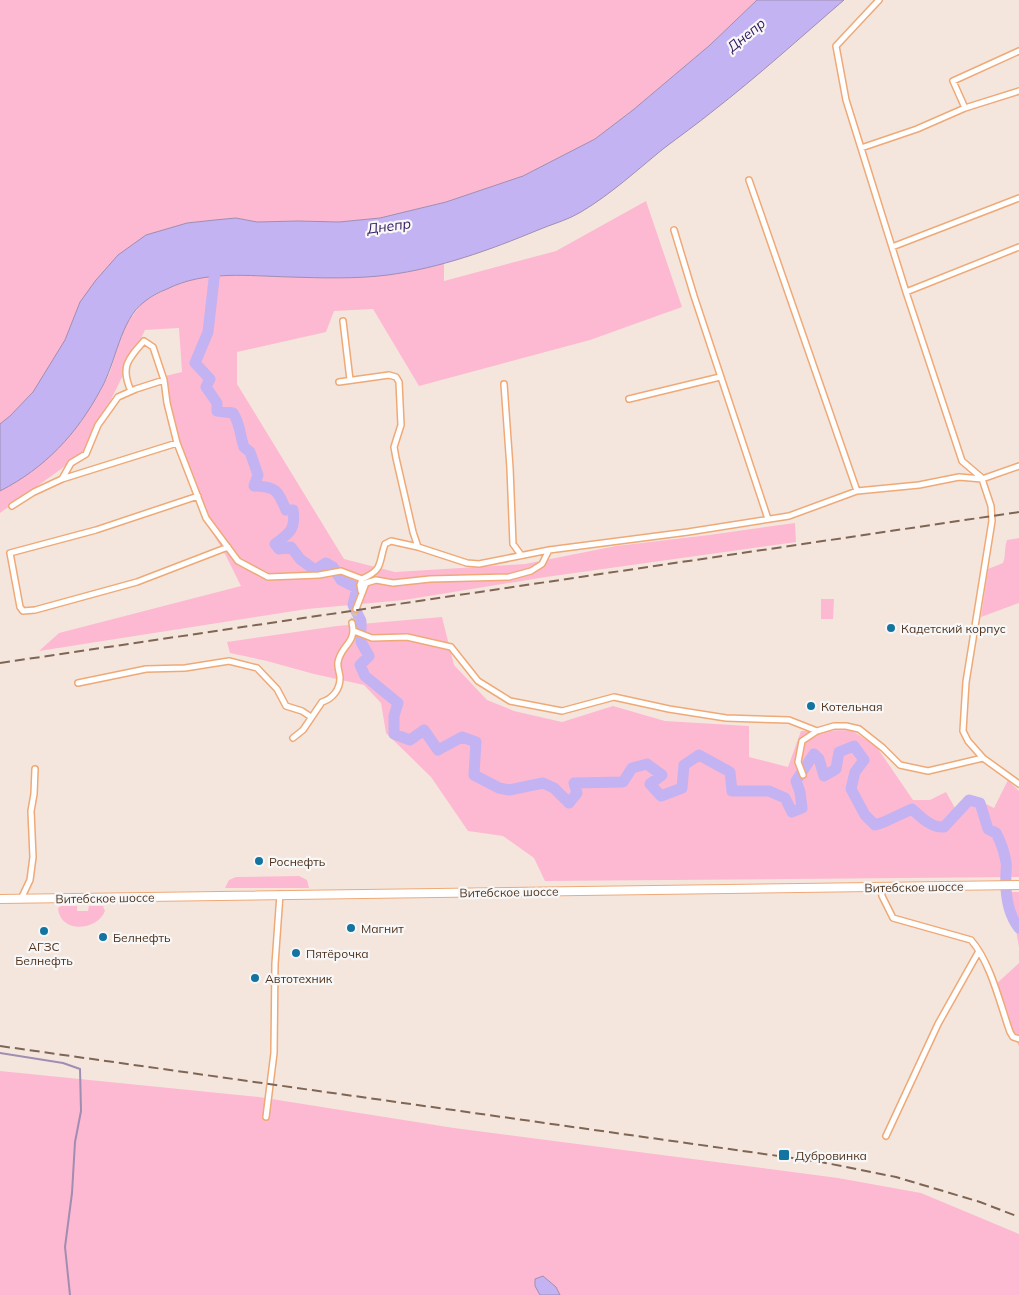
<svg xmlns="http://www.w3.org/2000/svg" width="1019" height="1295" font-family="Mulish,sans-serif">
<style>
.green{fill:#fdb9d1}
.water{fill:#c3b3f2;stroke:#a08db2}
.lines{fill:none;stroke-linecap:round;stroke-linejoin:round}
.stream{stroke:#a08db2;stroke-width:2}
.river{stroke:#c3b3f2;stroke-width:11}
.minor-tunnel{stroke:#d4c2b7;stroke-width:5;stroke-dasharray:5 2.5;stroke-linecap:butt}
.minor-casing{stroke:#efa977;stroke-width:8}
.primary-casing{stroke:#efa977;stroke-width:10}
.minor{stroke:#fff;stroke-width:5}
.primary{stroke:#fff;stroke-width:8}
.rail{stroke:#7e6554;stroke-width:2;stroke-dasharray:10 5;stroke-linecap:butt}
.poi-dot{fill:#1474a1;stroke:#f7f7f7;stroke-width:2}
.labels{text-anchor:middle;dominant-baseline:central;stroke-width:4.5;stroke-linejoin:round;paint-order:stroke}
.poi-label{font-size:12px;fill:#4f331e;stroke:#f7f7f7;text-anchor:start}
.street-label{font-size:12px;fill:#4f331e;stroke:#f7f7f7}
.water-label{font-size:14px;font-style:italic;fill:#33175f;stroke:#f7f7f7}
</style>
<rect width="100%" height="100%" fill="#f5e6dd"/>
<path class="green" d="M 0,0 L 757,0 L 710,45 L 633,110 L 595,139 L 523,176 L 446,202 L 380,218 L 339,222 L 298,221 L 257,222 L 236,218 L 187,223 L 80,302 L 65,340 L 33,392 L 10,416 L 0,424 Z
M 646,201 L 682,307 L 590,340 L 419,386 L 373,309 L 334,311 L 326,332 L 237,352 L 237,384 L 344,559 L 395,572 L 525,564 L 616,546 L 709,535 L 795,523 L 796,542 L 546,577 L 404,600 L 307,609 L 39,651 L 59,633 L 241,586 L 224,552 L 206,522 L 174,446 L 161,377 L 182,372 L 179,328 L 145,330 L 86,451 L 0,513 L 0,491 L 81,422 L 101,390 L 110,372 L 121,335 L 127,323 L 143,302 L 168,288 L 198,277 L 246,275 L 291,277 L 388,275 L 444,263 L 444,281 L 556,251 Z
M 1019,538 L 1019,603 L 981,617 L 988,569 L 1003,563 C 1006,556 1004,548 1007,540 Z
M 821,599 L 834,599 L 833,619 L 821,619 Z
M 442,617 L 454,665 L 487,700 L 514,711 L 562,722 L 613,706 L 665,721 L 749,726 L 749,757 L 788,767 L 801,731 L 851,730 L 876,746 L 913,800 L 930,800 L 946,792 L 955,808 L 970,796 L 994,808 L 1008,780 L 1019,791 L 1019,877 L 545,881 L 534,858 L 503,836 L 468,831 L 431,777 L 386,733 L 381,703 L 364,685 L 314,674 L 267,661 L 230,653 L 227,642 L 337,626 Z
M 299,876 L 307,880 L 309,888 L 225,888 L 229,880 L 236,877 Z
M 1009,892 L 1019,892 L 1019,947 Z
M 61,906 L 77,906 L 77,911 L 88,911 L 89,906 L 103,906 L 105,911 C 97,931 60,934 58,908 Z
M 1019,963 L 1019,1047 L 995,985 Z
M 0,1071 L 259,1097 L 454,1128 L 838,1178 L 921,1193 L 1019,1234 L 1019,1295 L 0,1295 Z"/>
<path class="water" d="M 757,0 L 844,0 C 801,37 758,76 713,111 C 697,124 680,136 663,149 C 636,171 611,194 581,212 C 568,220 552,224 538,230 C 490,250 440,268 388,275 C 357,279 322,278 290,277 C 248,276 205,270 167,289 C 159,292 150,297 144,302 C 120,320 116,363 101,389 C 77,434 45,468 0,491 L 0,424 L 10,416 L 33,392 L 65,340 L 80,302 L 96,280 L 118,255 L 146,235 L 187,223 L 215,220 L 236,218 L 257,222 L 298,221 L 339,222 L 380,218 L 446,202 L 523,176 L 595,139 L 633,110 L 710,45 Z
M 543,1276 L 556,1287 L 560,1295 L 540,1295 L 535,1286 L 535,1279 Z"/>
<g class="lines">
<path class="stream" d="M 0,1053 L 63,1063 L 80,1069 L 81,1111 L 75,1142 L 72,1193 L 65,1247 L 70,1295"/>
<path class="river" d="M 216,262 L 208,332 L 195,363 L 210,379 L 206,387 L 217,403 L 217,411 L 233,413 C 240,423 240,436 244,447 L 250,452 L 258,475 L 254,486 C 276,486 278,491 286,510 L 293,510 C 296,529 290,533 275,544 L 279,549 L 291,547 L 300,559 L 315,570 L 326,563 L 333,567 L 341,580 L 357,588 L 353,605 L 361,621 L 361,642 L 369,656 L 360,665 L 365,676 L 398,703 L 394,716 L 394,734 L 410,740 L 424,730 L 438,750 L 462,737 L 476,742 L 474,775 L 499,788 L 509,790 L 543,783 L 554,788 L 569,803 L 577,793 L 574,783 L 623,782 L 632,768 L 647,764 L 662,775 L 650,784 L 661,796 L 682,788 L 684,765 L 699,755 L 730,772 L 732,791 L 769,791 L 785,798 L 792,812 L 802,808 L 800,792 L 796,781 L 814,754 L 819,759 L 824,776 L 836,769 L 839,752 L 854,746 L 864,760 L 855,772 L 851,789 L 865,815 L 875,825 L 884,822 L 912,809 C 921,817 931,828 944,827 L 969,800 L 980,803 L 988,829 L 996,833 C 1001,842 1004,851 1006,862 C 1007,866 1006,869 1006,873 C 1005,892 1007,913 1019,928"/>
<path class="minor-tunnel" d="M 352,623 L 356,609"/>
<defs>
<path id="minor" d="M 879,0 L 836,46 L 846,100 L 906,292
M 965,108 L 1019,91
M 861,148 L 917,129 L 965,108 L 953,81 L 1019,51
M 749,180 L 857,491
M 674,230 L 694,296 L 768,519
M 892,247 L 1019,198
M 343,321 L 350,380
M 339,382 L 389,375 L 396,377 L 399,382 L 401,425 L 394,447 L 396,458 L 413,532 L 418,547 L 467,563 L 479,564 L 549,550 L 688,532 L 789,516 L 857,491 L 919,485 L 959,477 L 982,479 L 1019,466
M 504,384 L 510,468 L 513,544 L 521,555
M 131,391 C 120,367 128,359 144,341 L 153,347 L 164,380
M 629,399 L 720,377
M 982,478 L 962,461 L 906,292 L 1019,247
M 62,479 L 71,463 L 86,454 L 98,425 L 118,397 L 136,389 L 164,380 L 167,403 L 177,443 L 206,518 L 238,561 L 268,577 L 319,575 L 341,571 L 362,579
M 982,479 L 991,506 L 992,521 L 966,682 L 963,731 L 968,741 L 983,758 L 1019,784
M 198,496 L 96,530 L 10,553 L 20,607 L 23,611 L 35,610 L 137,582 L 228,547
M 12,506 L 34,492 L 62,479 L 177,443
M 361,591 L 360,585 L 362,579 C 384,569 378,564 385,544 L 391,541 L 418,547
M 356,609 L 366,583 L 376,580 L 393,583 L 430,579 L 509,577 L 531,571 L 542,564 L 549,550
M 354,631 L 372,638 L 407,637 L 451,647 L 478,681 L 510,701 L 562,711 L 614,697 L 669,709 L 726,718 L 789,720 L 817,731
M 78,683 L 146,669 L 185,668 L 229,661 L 257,668 L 277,689 L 286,706 L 302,711 L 311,717
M 293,738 L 303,730 L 322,702 C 332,699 340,690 340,678 C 340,673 337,668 338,662 C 341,645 357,643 352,623
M 803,775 L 798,762 L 802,741 L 817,731 L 834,726 L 846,726 L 859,729 L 883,748 L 900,765 L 928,771 L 983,758
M 881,887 L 882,896 L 893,918 L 971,940 C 991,963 1000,1004 1010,1032 L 1013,1037 L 1019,1039
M 21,899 L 30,880 L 33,857 L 31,811 L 34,794 L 35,769
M 266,1117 L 274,1053 L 275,964 L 280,894
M 886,1136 L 938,1024 L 979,951"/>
<path id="primary" d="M 0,899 L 1019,885"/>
</defs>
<use href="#minor" class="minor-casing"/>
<use href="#primary" class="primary-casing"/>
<use href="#minor" class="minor"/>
<use href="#primary" class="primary"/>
<path class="rail" d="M 0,663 L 1019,512
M 0,1046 L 821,1162 L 896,1177 L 980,1202 L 1019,1217"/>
</g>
<g class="poi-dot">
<circle cx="891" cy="628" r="5"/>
<circle cx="811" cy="706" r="5"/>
<circle cx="259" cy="861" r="5"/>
<circle cx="351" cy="928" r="5"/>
<circle cx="44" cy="931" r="5"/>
<circle cx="103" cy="937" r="5"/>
<circle cx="296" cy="953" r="5"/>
<circle cx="255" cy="978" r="5"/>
<rect x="778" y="1149" width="12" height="12" rx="2.5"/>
</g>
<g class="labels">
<g class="poi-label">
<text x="901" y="628">Кадетский корпус</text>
<text x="821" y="706">Котельная</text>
<text x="269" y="861">Роснефть</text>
<text x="361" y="928">Магнит</text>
<text x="113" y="937">Белнефть</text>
<text x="44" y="946" text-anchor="middle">АГЗС<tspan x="44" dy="14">Белнефть</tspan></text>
<text x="306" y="953">Пятёрочка</text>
<text x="265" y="978">Автотехник</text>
<text x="795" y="1155">Дубровинка</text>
</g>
<g class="street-label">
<text transform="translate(914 887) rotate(-1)">Витебское шоссе</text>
<text transform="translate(509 892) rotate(-1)">Витебское шоссе</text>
<text transform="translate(105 898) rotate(-1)">Витебское шоссе</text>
</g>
<g class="water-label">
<text transform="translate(746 35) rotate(-39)">Днепр</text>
<text transform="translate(389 226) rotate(-7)">Днепр</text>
</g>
</g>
</svg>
